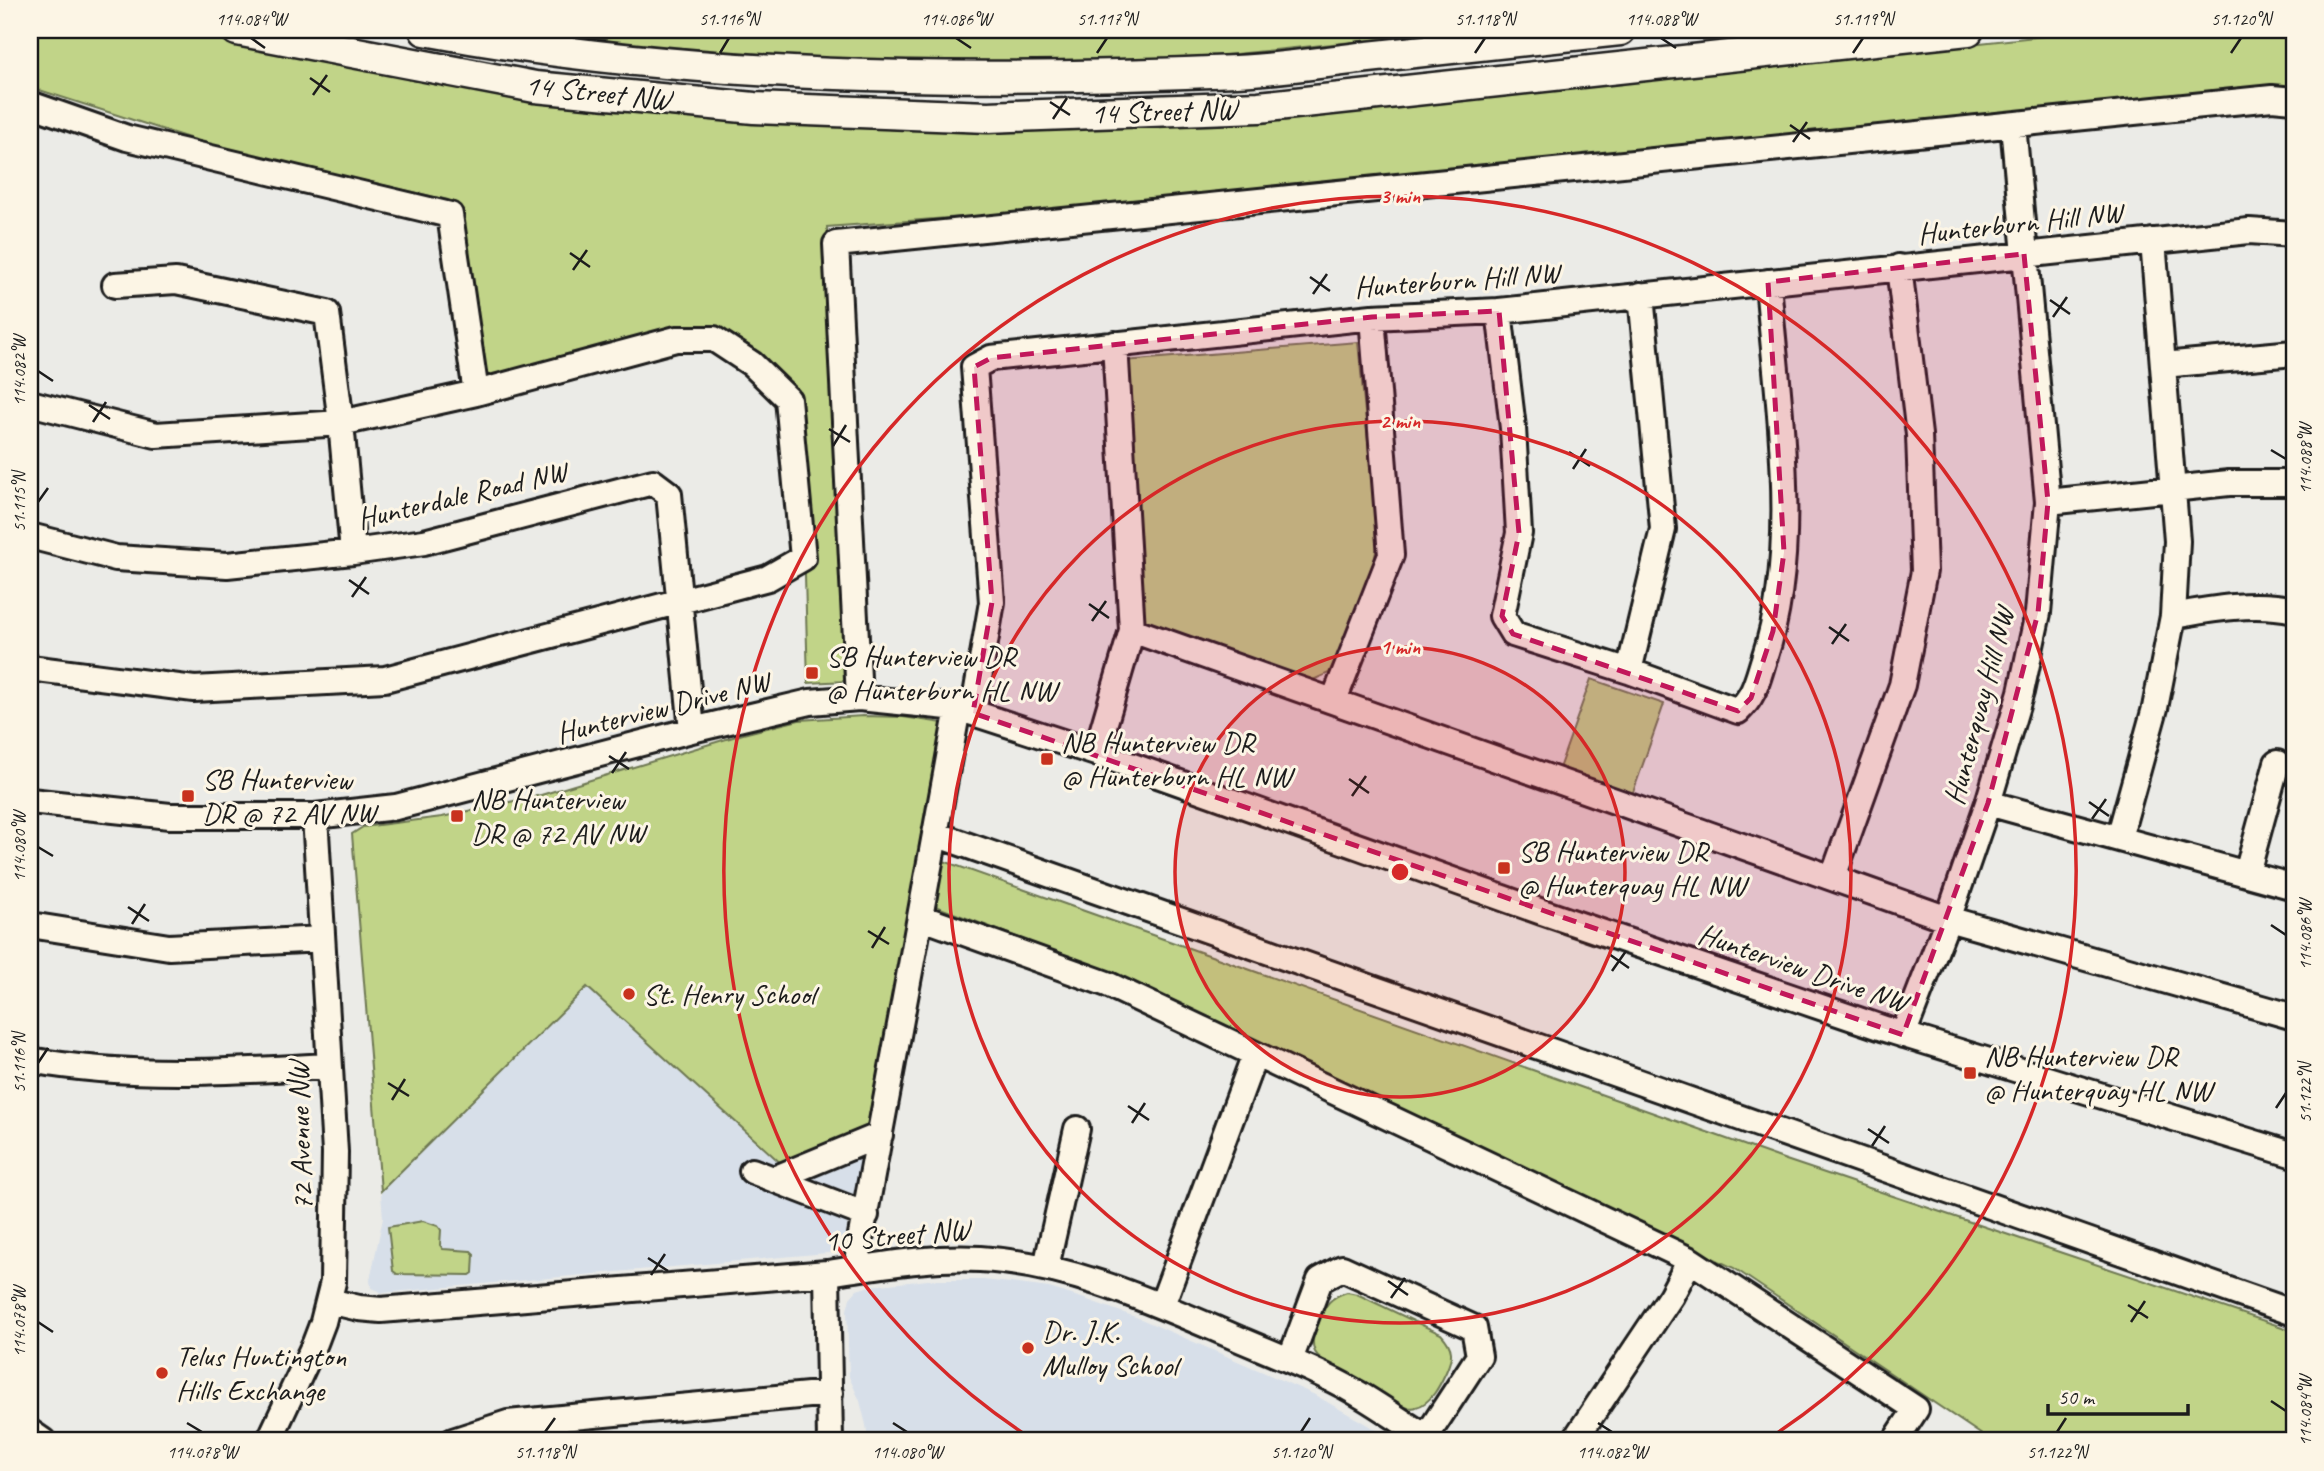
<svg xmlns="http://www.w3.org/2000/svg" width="2324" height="1471" font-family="Caveat,sans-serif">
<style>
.built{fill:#d7dfe9}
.green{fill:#c1d488;stroke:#6e7852;stroke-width:2}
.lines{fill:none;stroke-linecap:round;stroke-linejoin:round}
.minor-casing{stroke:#1c1c1c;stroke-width:30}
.major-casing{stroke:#1c1c1c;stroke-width:35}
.minor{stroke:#fcf5e5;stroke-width:24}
.major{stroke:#fcf5e5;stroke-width:30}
.marked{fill:#c2185b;fill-opacity:0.2;stroke:#c2185b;stroke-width:5;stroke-dasharray:14 9;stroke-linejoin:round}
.ticks{fill:none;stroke:#1c1c1c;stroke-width:2.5}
.ring{fill:none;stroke:#d62828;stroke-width:3.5}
.poi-dot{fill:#c8321e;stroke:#fcf5e5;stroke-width:2.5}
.labels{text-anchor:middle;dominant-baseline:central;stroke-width:6;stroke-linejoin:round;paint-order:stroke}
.street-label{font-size:30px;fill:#1c1c1c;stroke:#fcf5e5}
.poi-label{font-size:30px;fill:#1c1c1c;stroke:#fcf5e5;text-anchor:start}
.centre{fill:#d62828;stroke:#fcf5e5;stroke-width:3.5}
.ring-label{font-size:21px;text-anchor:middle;font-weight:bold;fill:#d62828;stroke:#fcf5e5;stroke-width:6;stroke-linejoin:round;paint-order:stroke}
.neatline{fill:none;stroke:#1c1c1c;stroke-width:2.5}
.ticks-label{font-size:18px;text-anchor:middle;fill:#1c1c1c}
</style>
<rect width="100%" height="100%" fill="#ebebe7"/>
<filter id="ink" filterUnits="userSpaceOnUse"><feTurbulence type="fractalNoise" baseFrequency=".0143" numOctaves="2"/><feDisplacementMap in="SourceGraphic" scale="14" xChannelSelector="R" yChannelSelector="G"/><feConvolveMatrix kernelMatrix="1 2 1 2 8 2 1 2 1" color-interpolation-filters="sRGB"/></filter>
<g filter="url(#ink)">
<path class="built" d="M 863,716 L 903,717 L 943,723 L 866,1134 L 843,1246 L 838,1252 L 383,1293 L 371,1288 L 370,1280 L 383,1218 L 352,834 L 363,827 L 442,817 L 541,795 L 743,734 L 799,720 Z
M 928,1280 L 983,1280 L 1011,1283 L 1049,1288 L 1085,1299 L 1141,1319 L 1313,1394 L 1380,1432 L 1374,1441 L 868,1441 L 866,1425 L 860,1401 L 849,1377 L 847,1310 L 850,1298 L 857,1290 L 870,1286 Z"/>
<path class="green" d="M 30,30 L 185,30 L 251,47 L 755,123 L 969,131 L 1255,122 L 2099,30 L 2294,30 L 2294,103 L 1457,180 L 827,227 L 847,681 L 808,683 L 800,397 C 777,373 754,345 724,330 C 699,318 520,370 483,379 L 462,213 L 448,200 L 217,147 L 30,87 Z
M 516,30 L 1470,30 L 1197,58 L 1051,63 L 861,61 L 656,48 Z
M 1358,342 L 1378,542 L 1369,585 L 1329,673 L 1313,680 L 1146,624 L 1138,614 L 1124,361 Z
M 1591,679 L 1664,704 L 1630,801 L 1557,774 Z
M 863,716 L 903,717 L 943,723 L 866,1134 L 784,1166 L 587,987 L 381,1191 L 352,834 L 363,827 L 442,817 L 541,795 L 743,734 L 799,720 Z
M 938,859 L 1786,1160 L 2294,1331 L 2294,1441 L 1991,1441 L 1734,1268 L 1132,981 L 927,903 Z
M 423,1221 L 438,1226 L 441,1230 L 440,1245 L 443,1249 L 471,1251 L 474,1254 L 473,1273 L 470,1275 L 397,1274 L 393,1271 L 388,1227 Z
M 1347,1292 L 1357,1294 L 1441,1334 C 1454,1348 1453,1356 1446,1372 C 1440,1385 1431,1404 1416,1407 C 1415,1408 1406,1408 1405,1407 C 1396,1406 1386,1395 1378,1390 C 1363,1381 1322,1365 1315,1352 C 1310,1342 1315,1330 1319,1321 C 1325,1305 1330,1297 1347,1292 Z"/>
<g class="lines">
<defs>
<path id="minor" d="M 30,104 L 127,138 L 450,215 L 476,393
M 115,285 L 176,281 L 327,313 L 341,423 L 353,552
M 1499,311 L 1513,428 L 1519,533 L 1502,616 L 1513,634 L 1629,671 L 1738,711 C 1755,695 1757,681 1764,659 C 1802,546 1777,401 1768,282
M 2163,365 L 2294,353
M 30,403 L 156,435 L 341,423 L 476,393 L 676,339 L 714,339 L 752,364 L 788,399 L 803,558 L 768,578 L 385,679 L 194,689 L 30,668
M 2048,502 L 2229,483 L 2294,483
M 30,536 L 116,558 L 227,565 L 353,552 L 424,542 L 653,482 L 669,494 L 692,730
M 2173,616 C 2211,609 2256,601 2294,610
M 1132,630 L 1948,919 L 2294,1017
M 1629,671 L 1663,529 L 1641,295
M 859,698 L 836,244 L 2272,98 L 2294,100
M 1334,700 L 1391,555 L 1372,317
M 973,713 L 992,602 L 974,367 L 991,358 L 1372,317 L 1499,311 L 2249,231 L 2294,234
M 1096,753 L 1132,630 L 1115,344
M 30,801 L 170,816 L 315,816 L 396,807 L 692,730 L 810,702 L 859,698 L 958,708 L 1096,753 L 1542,912 L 1885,1029 L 2294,1155
M 1988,803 L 2294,887
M 935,834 L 2294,1313
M 2119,838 L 2155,708 L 2173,616 L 2177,541 L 2153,241
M 2247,873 L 2277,763
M 1833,877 L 1902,685 L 1924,571 L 1919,435 L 1899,267
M 920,917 L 958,708
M 30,925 L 169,947 L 322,939
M 1903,1035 L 1948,919 L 1988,803 L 2021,692 L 2038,613 L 2048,502 L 2013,125
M 30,1060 C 128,1078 229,1072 328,1066
M 752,1171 L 866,1215
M 776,1178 L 880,1135
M 1046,1267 L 1077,1129
M 860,1268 L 858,1251 L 920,917 L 1107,984 L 1690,1260 L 1916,1409 L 1895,1441
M 827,1273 L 830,1441
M 329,1301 L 359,1308 L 381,1310 L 827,1273 C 878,1266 929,1256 980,1259 C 1070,1264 1150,1301 1232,1336 C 1274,1354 1317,1370 1357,1393 C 1383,1408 1407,1426 1433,1441
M 1162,1305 L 1255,1054
M 1290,1360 L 1320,1280 L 1342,1268 L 1474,1328 L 1479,1356 L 1426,1437
M 30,1432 L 43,1441
M 269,1441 L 315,1343 L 323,1322 L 333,1282 L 335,1152 L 315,816
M 453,1441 L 508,1423 L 830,1393
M 1574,1441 L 1671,1296 L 1690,1260"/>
<path id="major" d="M 237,30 L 535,87 L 754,108 L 988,117 L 1259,107 L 1968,30
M 425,30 C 691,80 965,83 1236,71 C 1280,69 1324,62 1368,57 C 1452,48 1536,39 1620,30"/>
</defs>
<use href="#minor" class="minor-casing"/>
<use href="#major" class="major-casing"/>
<use href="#minor" class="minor"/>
<use href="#major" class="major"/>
</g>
</g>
<path class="marked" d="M 2024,254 L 2048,502 L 2038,613 L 1988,803 L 1903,1035 L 973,713 L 992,602 L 974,367 L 991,358 L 1372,317 L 1499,311 L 1519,533 L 1502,616 L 1513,634 L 1738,711 L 1751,698 L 1773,631 L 1784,552 L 1768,282 Z"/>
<path class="ticks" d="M 251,38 L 265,48M 956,38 L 971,48M 1661,38 L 1676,48M 720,53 L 729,38M 1097,53 L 1107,38M 1475,53 L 1485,38M 1853,53 L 1863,38M 2231,53 L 2241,38M 310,78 L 330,92M 313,95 L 327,75M 1050,102 L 1070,115M 1053,119 L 1067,98M 1790,125 L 1810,139M 1793,142 L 1807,122M 570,253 L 590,267M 573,270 L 587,250M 1310,277 L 1330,291M 1313,294 L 1327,274M 2050,300 L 2070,314M 2053,317 L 2067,297M 38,371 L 53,381M 89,405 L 110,419M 93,422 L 106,402M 829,429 L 850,442M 833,446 L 846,425M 2271,450 L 2286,459M 1569,452 L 1590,466M 1573,469 L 1586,449M 38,502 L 48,488M 349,580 L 369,594M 352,597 L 366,577M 1089,604 L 1109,618M 1092,621 L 1106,601M 1829,627 L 1849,641M 1832,644 L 1846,624M 609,756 L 629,769M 612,773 L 626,752M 1349,779 L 1369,793M 1352,796 L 1366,776M 2089,802 L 2109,816M 2092,819 L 2106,799M 38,847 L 53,856M 128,907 L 149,921M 132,924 L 145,904M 2271,925 L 2286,935M 868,931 L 889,944M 872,948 L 885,927M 1609,954 L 1629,968M 1612,971 L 1626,951M 38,1063 L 48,1048M 388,1083 L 409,1096M 392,1100 L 405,1079M 1128,1106 L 1149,1120M 2276,1108 L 2286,1093M 1132,1123 L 1145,1103M 1868,1129 L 1889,1143M 1872,1146 L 1885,1126M 648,1258 L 668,1271M 651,1275 L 665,1254M 1388,1281 L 1408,1295M 1391,1298 L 1405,1278M 2128,1305 L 2148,1318M 38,1322 L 53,1332M 2131,1322 L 2145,1301M 2271,1401 L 2286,1411M 187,1423 L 202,1432M 893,1423 L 907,1432M 1598,1423 L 1612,1432M 545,1432 L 555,1418M 1301,1432 L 1310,1418M 2057,1432 L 2066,1418"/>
<circle cx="1400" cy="872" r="225" fill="#d62828" fill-opacity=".12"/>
<g class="ring">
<circle cx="1400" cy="872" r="225"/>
<circle cx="1400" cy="872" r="451"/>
<path d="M1032 1439A676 676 0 1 1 1768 1439"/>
</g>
<g class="poi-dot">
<rect x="805" y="666" width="14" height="14" rx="3.5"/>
<rect x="1040" y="752" width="14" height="14" rx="3.5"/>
<rect x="181" y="789" width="14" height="14" rx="3.5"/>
<rect x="450" y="809" width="14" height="14" rx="3.5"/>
<rect x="1497" y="861" width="14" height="14" rx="3.5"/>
<circle cx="629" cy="994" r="7"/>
<rect x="1963" y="1066" width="14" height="14" rx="3.5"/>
<circle cx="1028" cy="1348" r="7"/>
<circle cx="162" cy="1373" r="7"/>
</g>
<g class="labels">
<g class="street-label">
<text transform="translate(598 92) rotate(6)">14 Street NW</text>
<text transform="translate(1164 111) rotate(-2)">14 Street NW</text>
<text transform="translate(2020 223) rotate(-6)">Hunterburn Hill NW</text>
<text transform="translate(1457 280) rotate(-4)">Hunterburn Hill NW</text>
<text transform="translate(462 495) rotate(-13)">Hunterdale Road NW</text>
<text transform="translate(1979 706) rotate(-75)">Hunterquay Hill NW</text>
<text transform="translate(663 707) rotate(-14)">Hunterview Drive NW</text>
<text transform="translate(1803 968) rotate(19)">Hunterview Drive NW</text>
<text transform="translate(300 1136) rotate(-92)">72 Avenue NW</text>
<text transform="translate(897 1235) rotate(-5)">10 Street NW</text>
</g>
<g class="poi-label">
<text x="826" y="656">SB Hunterview DR<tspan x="826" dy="34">@ Hunterburn HL NW</tspan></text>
<text x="1061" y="742">NB Hunterview DR<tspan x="1061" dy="34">@ Hunterburn HL NW</tspan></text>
<text x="202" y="779">SB Hunterview<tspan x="202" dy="34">DR @ 72 AV NW</tspan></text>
<text x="471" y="799">NB Hunterview<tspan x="471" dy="34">DR @ 72 AV NW</tspan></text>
<text x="1518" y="851">SB Hunterview DR<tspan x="1518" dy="34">@ Hunterquay HL NW</tspan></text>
<text x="643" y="994">St. Henry School</text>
<text x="1984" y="1056">NB Hunterview DR<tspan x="1984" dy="34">@ Hunterquay HL NW</tspan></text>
<text x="1042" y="1331">Dr. J.K.<tspan x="1042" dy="34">Mulloy School</tspan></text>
<text x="176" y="1356">Telus Huntington<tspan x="176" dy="34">Hills Exchange</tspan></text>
</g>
</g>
<circle cx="1400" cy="872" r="10" class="centre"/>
<g class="ring-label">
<text x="1400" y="203">3 min</text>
<text x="1400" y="428">2 min</text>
<text x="1400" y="654">1 min</text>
</g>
<rect width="2324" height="1471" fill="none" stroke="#fcf5e5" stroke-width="77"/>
<path d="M2048 1404v10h140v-10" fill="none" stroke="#1c1c1c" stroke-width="3.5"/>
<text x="2058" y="1404" font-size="21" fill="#1c1c1c" stroke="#fcf5e5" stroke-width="5" paint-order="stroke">50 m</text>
<rect x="38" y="38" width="2248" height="1394" class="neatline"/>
<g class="ticks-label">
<text x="251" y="25">114.084°W</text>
<text x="729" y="25">51.116°N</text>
<text x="956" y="25">114.086°W</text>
<text x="1107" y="25">51.117°N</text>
<text x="1485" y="25">51.118°N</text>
<text x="1661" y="25">114.088°W</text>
<text x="1863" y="25">51.119°N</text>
<text x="2241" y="25">51.120°N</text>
<text transform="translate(19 371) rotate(-90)" y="6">114.082°W</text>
<text transform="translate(2305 459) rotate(-90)" y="6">114.088°W</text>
<text transform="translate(19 502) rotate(-90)" y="6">51.115°N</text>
<text transform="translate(19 847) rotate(-90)" y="6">114.080°W</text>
<text transform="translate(2305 935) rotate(-90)" y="6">114.086°W</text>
<text transform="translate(19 1063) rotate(-90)" y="6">51.116°N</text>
<text transform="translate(2305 1093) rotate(-90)" y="6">51.122°N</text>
<text transform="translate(19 1322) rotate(-90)" y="6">114.078°W</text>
<text transform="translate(2305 1411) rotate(-90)" y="6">114.084°W</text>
<text x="202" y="1458">114.078°W</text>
<text x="545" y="1458">51.118°N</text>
<text x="907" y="1458">114.080°W</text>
<text x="1301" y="1458">51.120°N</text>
<text x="1612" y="1458">114.082°W</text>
<text x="2057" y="1458">51.122°N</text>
</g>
</svg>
